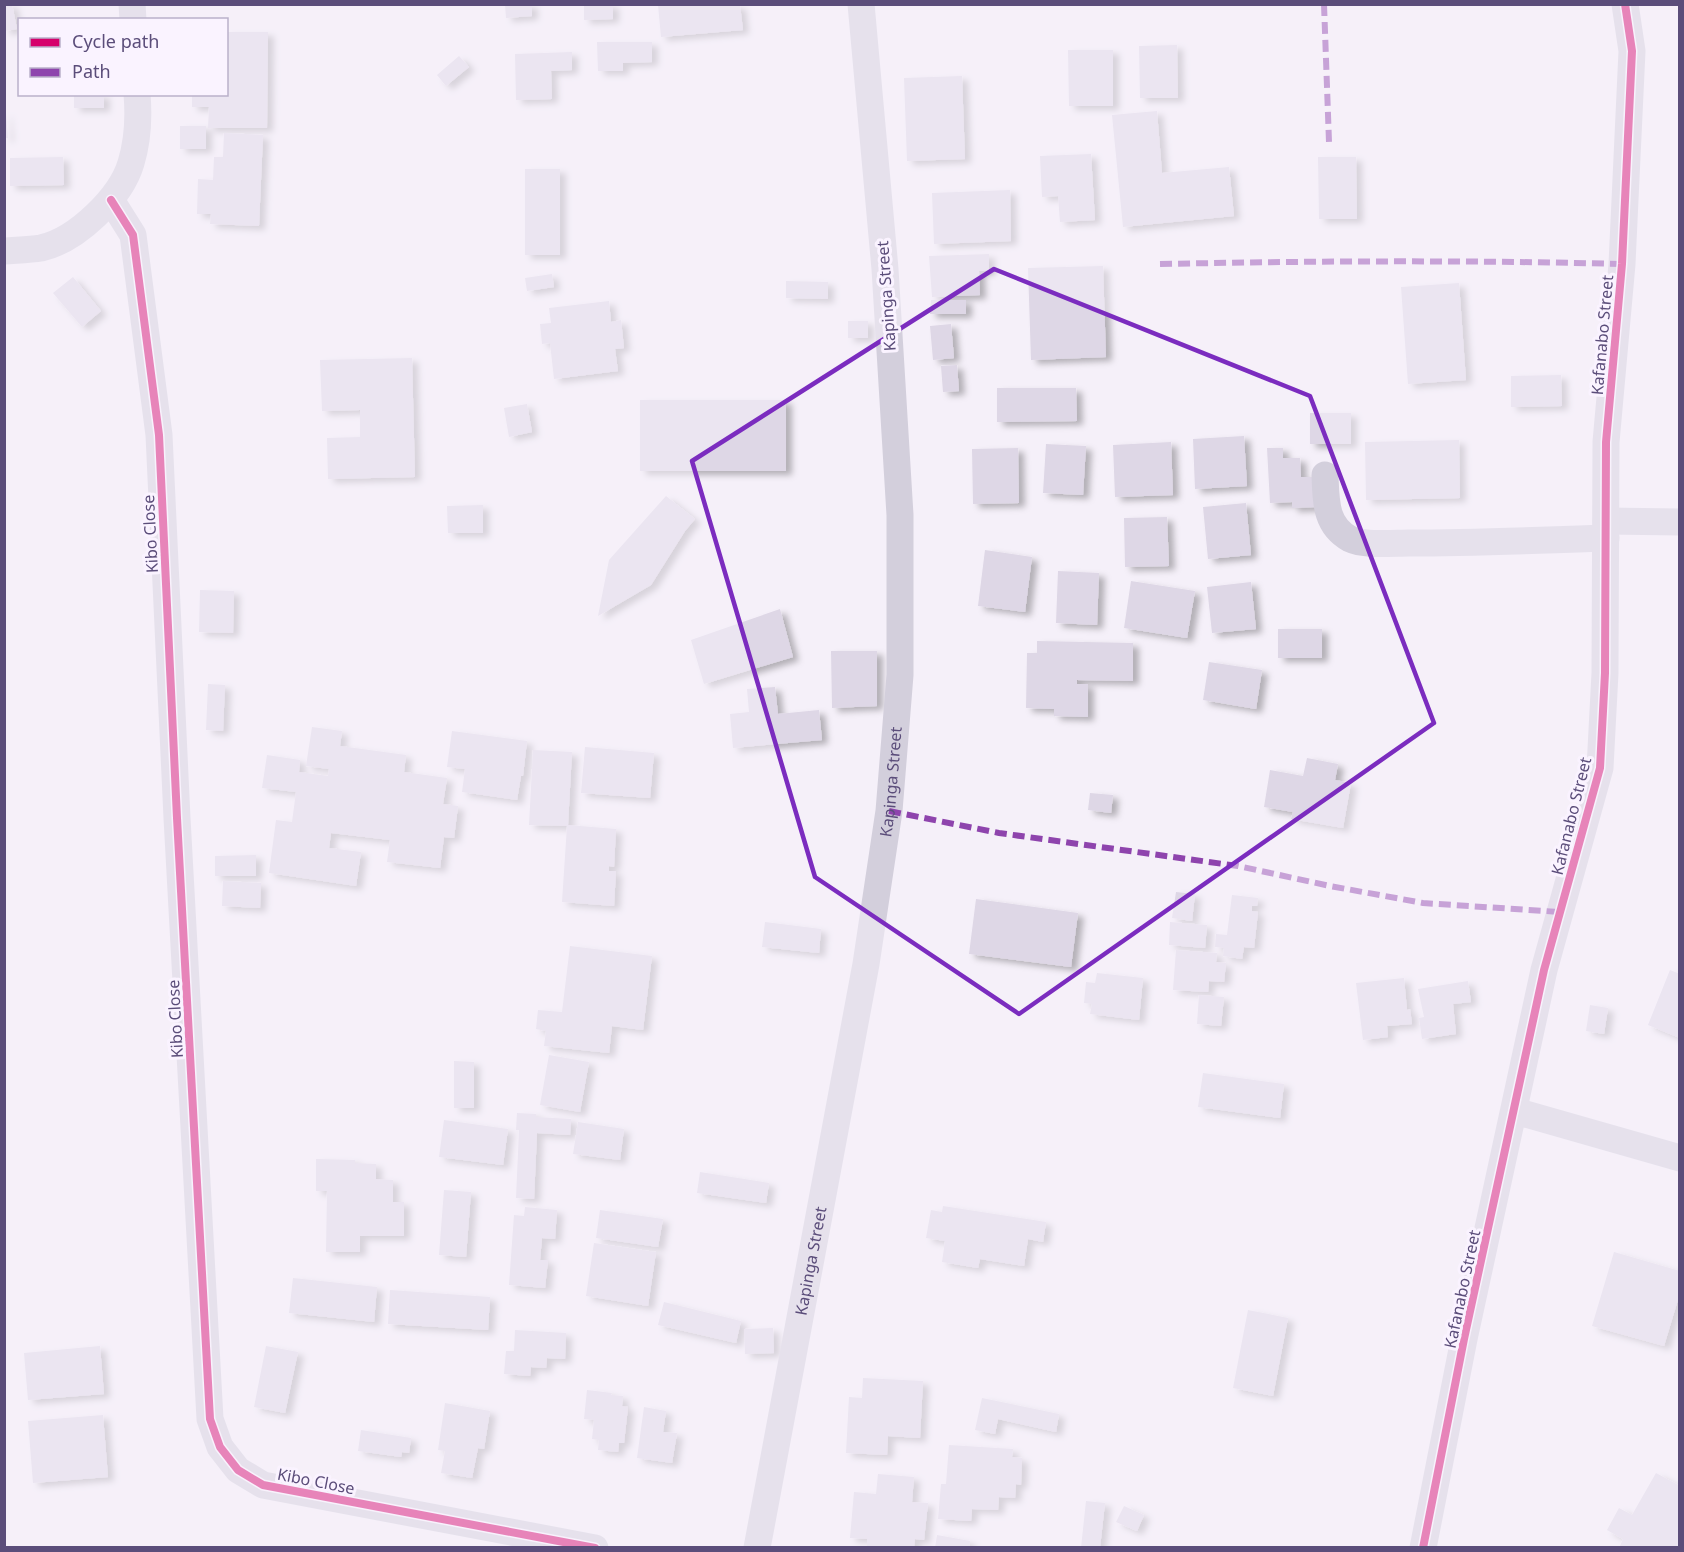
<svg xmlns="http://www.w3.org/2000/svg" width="1684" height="1552" font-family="'Noto Sans',sans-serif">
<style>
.building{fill:#ded7e6;filter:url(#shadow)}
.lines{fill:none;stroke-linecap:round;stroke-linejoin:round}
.minor{stroke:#d3cfdc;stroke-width:27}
.quiet{stroke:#8e44ad;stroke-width:6;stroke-dasharray:12 6;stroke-linecap:butt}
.cycleway-casing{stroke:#faf3ff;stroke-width:11}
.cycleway{stroke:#d6006c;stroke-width:8}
.marked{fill:none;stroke:#7b2cbf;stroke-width:4.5;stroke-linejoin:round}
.labels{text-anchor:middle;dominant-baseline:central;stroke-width:6;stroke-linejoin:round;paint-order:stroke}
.street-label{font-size:16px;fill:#5b4d7a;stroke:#faf3ff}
</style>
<defs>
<filter id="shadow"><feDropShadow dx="6" dy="4" stdDeviation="3" flood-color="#0004"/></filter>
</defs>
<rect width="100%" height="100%" fill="#f5f0f9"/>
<path class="building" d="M 4,4 L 12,4 L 17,29 L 4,31 Z
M 505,4 L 532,4 L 532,16 L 506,18 Z
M 584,4 L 613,4 L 613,19 L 584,20 Z
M 658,5 L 740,5 L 743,30 L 661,37 Z
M 226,32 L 268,32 L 267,128 L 208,128 L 209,107 L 192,107 L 192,94 L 226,94 Z
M 597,42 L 652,42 L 652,62 L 623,63 L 623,71 L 598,71 Z
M 1177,45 L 1178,98 L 1140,98 L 1139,46 Z
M 1068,50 L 1113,50 L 1113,106 L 1069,106 Z
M 572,52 L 572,70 L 551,71 L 552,99 L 516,100 L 515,54 Z
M 459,56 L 469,67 L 446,86 L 437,75 Z
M 962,76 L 965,159 L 907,161 L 904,78 Z
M 74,94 L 104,94 L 104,108 L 74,108 Z
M 1157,111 L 1162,173 L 1229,167 L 1234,216 L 1123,227 L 1112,115 Z
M 5,113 L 6,113 L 8,138 L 5,138 Z
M 180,126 L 206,126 L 206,149 L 180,149 Z
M 224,133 L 263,135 L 259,226 L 210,224 L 211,214 L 197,214 L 198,179 L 213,180 L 214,157 L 223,157 Z
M 1091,154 L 1095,220 L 1060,222 L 1058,196 L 1042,197 L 1040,156 Z
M 63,157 L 64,185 L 10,186 L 10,158 Z
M 1318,157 L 1356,157 L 1357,219 L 1319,219 Z
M 525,169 L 560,169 L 560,255 L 525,255 Z
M 1010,190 L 1011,241 L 934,244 L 932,193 Z
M 989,254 L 989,270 L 979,271 L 980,295 L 932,297 L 929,256 Z
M 1103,266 L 1106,357 L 1031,360 L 1028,268 Z
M 552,274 L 554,287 L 527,291 L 525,278 Z
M 73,277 L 101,311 L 82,327 L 53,293 Z
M 786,281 L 828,282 L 828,299 L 786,298 Z
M 1459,283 L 1466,380 L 1408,384 L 1401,287 Z
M 931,300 L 966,300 L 966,314 L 930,314 Z
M 609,301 L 611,322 L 621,320 L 624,348 L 615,349 L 618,371 L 554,379 L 550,343 L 542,344 L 540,324 L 551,323 L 549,308 Z
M 848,321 L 868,321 L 868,338 L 848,338 Z
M 951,324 L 954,358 L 933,360 L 930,326 Z
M 412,358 L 415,477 L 328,479 L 327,438 L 360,437 L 360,410 L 322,411 L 320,360 Z
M 957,365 L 959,391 L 943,392 L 941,366 Z
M 1561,375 L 1562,406 L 1511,407 L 1511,376 Z
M 997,388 L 1076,388 L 1077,421 L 997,422 Z
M 640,400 L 786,400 L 786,471 L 640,471 Z
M 527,404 L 532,432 L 509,437 L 504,408 Z
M 1310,413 L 1351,413 L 1351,444 L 1310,444 Z
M 1244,436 L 1247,486 L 1195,489 L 1193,439 Z
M 1459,440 L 1460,498 L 1366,500 L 1365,442 Z
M 1171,442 L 1173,495 L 1115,497 L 1113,445 Z
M 1046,444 L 1086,446 L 1083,495 L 1043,493 Z
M 1018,448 L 1019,503 L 973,504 L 972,449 Z
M 1267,448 L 1283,448 L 1283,458 L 1300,458 L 1301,477 L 1315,477 L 1316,507 L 1292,508 L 1292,502 L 1270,503 Z
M 666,496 L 695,519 L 685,531 L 651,585 L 598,616 L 609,560 Z
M 1246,503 L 1251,555 L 1208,559 L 1203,507 Z
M 483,505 L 483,533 L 448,533 L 447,506 Z
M 1167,517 L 1169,566 L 1125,567 L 1124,518 Z
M 985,550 L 1032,557 L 1025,612 L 978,606 Z
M 1058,571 L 1099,573 L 1097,625 L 1056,623 Z
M 1131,581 L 1195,591 L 1187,638 L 1124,628 Z
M 1251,582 L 1256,629 L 1212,633 L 1207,587 Z
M 200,590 L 234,591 L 233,633 L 199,632 Z
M 780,609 L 793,657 L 704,684 L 691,640 Z
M 1278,629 L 1322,629 L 1322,658 L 1278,658 Z
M 1037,641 L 1133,643 L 1133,681 L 1077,680 L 1077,684 L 1088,684 L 1088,717 L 1054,716 L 1054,709 L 1026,708 L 1027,653 L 1037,653 Z
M 831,651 L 877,651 L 877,706 L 832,708 Z
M 1209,662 L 1262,670 L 1256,709 L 1203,700 Z
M 208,684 L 225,685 L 223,731 L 206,730 Z
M 775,687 L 778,714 L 819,710 L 822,740 L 733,748 L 730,714 L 749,712 L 747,689 Z
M 312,727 L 342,731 L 340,746 L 406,755 L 404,772 L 447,778 L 443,804 L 458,806 L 454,838 L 444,837 L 440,868 L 387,862 L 390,840 L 331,833 L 329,848 L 361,852 L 356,886 L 269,873 L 276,820 L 292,822 L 296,792 L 262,788 L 267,755 L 300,760 L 299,772 L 328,776 L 329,769 L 306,766 Z
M 452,731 L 527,741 L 523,776 L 521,776 L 517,800 L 462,792 L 465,769 L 447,767 Z
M 585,747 L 654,753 L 650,798 L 581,793 Z
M 533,750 L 572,752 L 568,825 L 616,829 L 614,867 L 609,866 L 609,871 L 616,871 L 614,906 L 562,902 L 567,826 L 529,825 Z
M 1307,758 L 1338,764 L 1335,780 L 1351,783 L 1343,828 L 1291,819 L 1293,812 L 1264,807 L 1270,770 L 1303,776 Z
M 1090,793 L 1113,795 L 1111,813 L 1088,810 Z
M 256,855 L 256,876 L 215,876 L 215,856 Z
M 223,881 L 261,883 L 260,908 L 222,906 Z
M 1176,892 L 1195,894 L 1192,921 L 1172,918 Z
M 1232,895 L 1258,898 L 1257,906 L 1252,906 L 1252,911 L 1258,912 L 1254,948 L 1244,947 L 1242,959 L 1223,956 L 1224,948 L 1215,947 L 1216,934 L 1227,935 Z
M 976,899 L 1078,913 L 1071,967 L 969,954 Z
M 765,922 L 821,929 L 819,953 L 762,947 Z
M 1170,922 L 1207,925 L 1205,948 L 1169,945 Z
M 570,946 L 652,956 L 643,1030 L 612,1026 L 609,1053 L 544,1046 L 546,1031 L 536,1029 L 538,1010 L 562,1012 Z
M 1176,950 L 1217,953 L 1216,962 L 1226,963 L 1224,982 L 1209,981 L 1208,992 L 1173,990 Z
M 1670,970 L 1680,974 L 1680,1038 L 1648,1025 Z
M 1097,973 L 1143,978 L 1139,1020 L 1090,1014 L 1092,1004 L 1084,1003 L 1086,982 L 1095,983 Z
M 1404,978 L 1407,1010 L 1410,1009 L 1412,1024 L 1387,1026 L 1388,1037 L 1363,1040 L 1356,983 Z
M 1468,981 L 1471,1002 L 1453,1004 L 1456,1034 L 1422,1039 L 1419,1018 L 1424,1017 L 1418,989 Z
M 1199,995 L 1224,997 L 1221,1026 L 1197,1024 Z
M 1590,1005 L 1608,1008 L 1604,1034 L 1586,1031 Z
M 549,1055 L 589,1062 L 580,1112 L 540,1105 Z
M 454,1061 L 474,1062 L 474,1108 L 454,1108 Z
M 1203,1073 L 1284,1084 L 1280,1118 L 1198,1107 Z
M 517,1113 L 536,1114 L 536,1117 L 571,1119 L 570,1135 L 537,1133 L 534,1199 L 516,1198 L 519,1130 L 516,1130 Z
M 444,1120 L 508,1129 L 503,1165 L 439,1157 Z
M 578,1122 L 624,1129 L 620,1160 L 573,1154 Z
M 316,1159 L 355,1160 L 355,1163 L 376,1164 L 376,1179 L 393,1180 L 393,1202 L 404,1202 L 404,1236 L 360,1236 L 360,1252 L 326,1252 L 327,1191 L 316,1191 Z
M 700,1172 L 769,1183 L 766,1203 L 697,1193 Z
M 444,1190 L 471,1192 L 466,1257 L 439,1255 Z
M 943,1206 L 1046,1222 L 1043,1242 L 1028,1239 L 1024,1266 L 980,1259 L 978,1268 L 942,1262 L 945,1241 L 926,1238 L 931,1210 L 942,1212 Z
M 525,1207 L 557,1210 L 555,1239 L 542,1238 L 540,1260 L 548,1260 L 545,1288 L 509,1285 L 514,1215 L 524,1216 Z
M 600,1210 L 663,1219 L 658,1247 L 596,1238 Z
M 594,1243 L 656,1252 L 648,1306 L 586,1296 Z
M 1614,1252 L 1680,1271 L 1680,1293 L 1664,1346 L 1592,1326 Z
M 293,1278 L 377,1287 L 374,1322 L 289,1313 Z
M 390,1290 L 490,1297 L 488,1330 L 388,1324 Z
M 664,1302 L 741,1321 L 736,1343 L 658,1325 Z
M 1248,1310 L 1288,1318 L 1273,1396 L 1233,1388 Z
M 773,1328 L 774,1353 L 745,1354 L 744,1329 Z
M 515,1330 L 566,1333 L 565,1359 L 547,1358 L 546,1368 L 531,1367 L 530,1376 L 504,1374 L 506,1351 L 514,1351 Z
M 100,1346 L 104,1394 L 28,1400 L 24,1353 Z
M 266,1346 L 298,1352 L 285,1413 L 254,1407 Z
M 863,1378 L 923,1381 L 920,1438 L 888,1436 L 887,1455 L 846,1453 L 849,1397 L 862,1398 Z
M 587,1390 L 612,1393 L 611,1395 L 623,1396 L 622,1406 L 628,1407 L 624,1443 L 619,1443 L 618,1452 L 598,1450 L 599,1440 L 592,1439 L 594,1420 L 584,1419 Z
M 982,1398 L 1059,1414 L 1056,1432 L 998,1419 L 995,1434 L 975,1430 Z
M 445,1403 L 490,1411 L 484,1449 L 478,1448 L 472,1478 L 441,1473 L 445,1451 L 438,1450 Z
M 644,1407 L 666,1411 L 663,1432 L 677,1433 L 672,1463 L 637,1458 Z
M 103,1415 L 108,1477 L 33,1483 L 28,1421 Z
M 361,1430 L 411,1438 L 409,1453 L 402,1452 L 401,1457 L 358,1451 Z
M 949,1445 L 1013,1449 L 1012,1457 L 1022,1458 L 1021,1485 L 1016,1484 L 1015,1498 L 999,1497 L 998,1510 L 972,1509 L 971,1521 L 938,1519 L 941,1484 L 946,1484 Z
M 1656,1473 L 1680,1486 L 1680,1548 L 1619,1548 L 1623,1539 L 1607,1530 L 1619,1508 L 1632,1515 Z
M 878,1474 L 914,1477 L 912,1502 L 928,1503 L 924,1540 L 915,1539 L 914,1548 L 867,1548 L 867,1539 L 850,1538 L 854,1492 L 876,1494 Z
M 1086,1501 L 1105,1503 L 1100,1548 L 1081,1548 Z
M 1124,1506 L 1144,1515 L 1137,1531 L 1116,1522 Z
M 937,1535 L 970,1541 L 969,1548 L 935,1548 Z"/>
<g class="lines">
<g class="minor">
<path d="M 132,4 L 133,20"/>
<path d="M 111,200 L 133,235 L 159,435 L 177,818 L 210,1419 L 220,1447 L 238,1470 L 263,1485 L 595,1548"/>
<path d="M 4,251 C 16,250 29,250 41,248 C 77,240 121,197 131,163 C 138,140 139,118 137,94"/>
<path d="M 1325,475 C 1326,501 1325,525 1350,539 C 1364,546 1394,543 1409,543 C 1475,543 1540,540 1606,538"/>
<path d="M 1606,521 L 1680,522"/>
<path d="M 1515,1111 L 1680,1158"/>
<path id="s1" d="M 757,1548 L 866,964 L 889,811 L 900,675 L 900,515 L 885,269 L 861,4"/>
<path d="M 1423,1548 L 1464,1339 L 1544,970 L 1600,768 L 1605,673 L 1606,442 L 1622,264 L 1632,51 L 1625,4"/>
</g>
<path class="quiet" d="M 1324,4 L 1329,142
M 1160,264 C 1315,261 1468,260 1622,264
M 889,811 L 999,833 L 1238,866 L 1330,886 L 1423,903 L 1560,912"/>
<defs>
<path id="cycleway" d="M 111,200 L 133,235 L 159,435 L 177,818 L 210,1419 L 220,1447 L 238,1470 L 263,1485 L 595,1548
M 1423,1548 L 1464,1339 L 1544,970 L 1600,768 L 1605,673 L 1606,442 L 1622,264 L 1632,51 L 1625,4"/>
</defs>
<use href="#cycleway" class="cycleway-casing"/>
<use href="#cycleway" class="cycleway"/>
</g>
<path d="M0 0H1684V1552H0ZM 994,269 L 1310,396 L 1434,723 L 1019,1014 L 815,877 L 692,461 Z" fill="#f5f0f9" fill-opacity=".55" fill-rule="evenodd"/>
<path class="marked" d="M 994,269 L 1310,396 L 1434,723 L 1019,1014 L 815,877 L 692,461 Z"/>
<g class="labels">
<g class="street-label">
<text transform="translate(886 296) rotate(-94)">Kapinga Street</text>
<text transform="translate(1602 335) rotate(-85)">Kafanabo Street</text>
<text transform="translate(150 534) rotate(-93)">Kibo Close</text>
<text stroke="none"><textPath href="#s1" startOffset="778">Kapinga Street</textPath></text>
<text transform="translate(1571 816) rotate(-76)">Kafanabo Street</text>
<text transform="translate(175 1019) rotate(-93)">Kibo Close</text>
<text stroke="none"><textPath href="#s1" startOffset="292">Kapinga Street</textPath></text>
<text transform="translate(1462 1289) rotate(-78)">Kafanabo Street</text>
<text transform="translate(316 1481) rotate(11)">Kibo Close</text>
</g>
</g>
<rect width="1684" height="1552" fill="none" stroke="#5b4d7a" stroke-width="12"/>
<rect x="18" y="18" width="210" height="78" fill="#faf3ff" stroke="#bab1ca" stroke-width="1.5"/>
<rect x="30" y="38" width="30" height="9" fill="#d6006c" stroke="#bab1ca" stroke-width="1.5"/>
<text x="72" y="48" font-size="18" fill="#5b4d7a">Cycle path</text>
<rect x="30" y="68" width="30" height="9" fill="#8e44ad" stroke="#bab1ca" stroke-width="1.5"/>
<text x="72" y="78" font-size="18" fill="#5b4d7a">Path</text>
</svg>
